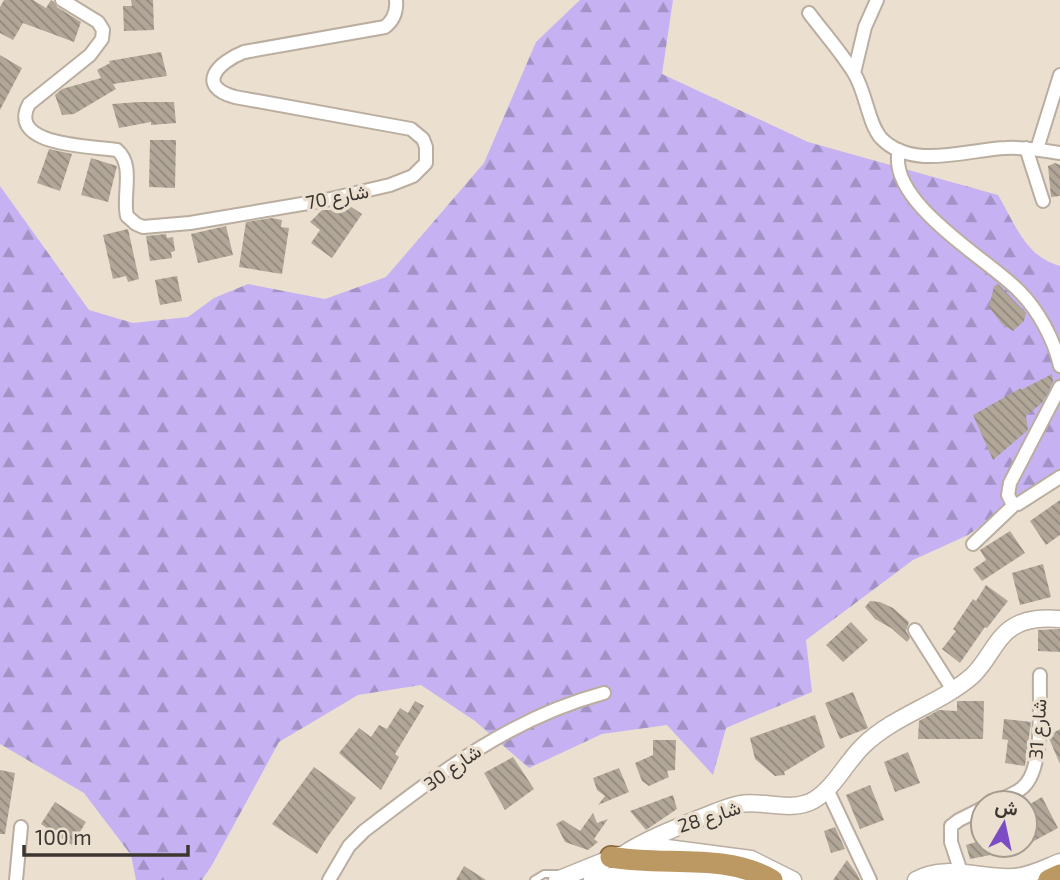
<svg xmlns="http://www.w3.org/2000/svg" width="1060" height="880" font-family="'Exo 2',Vazirmatn,sans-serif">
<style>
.forest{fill:url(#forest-firs)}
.building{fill:url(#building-back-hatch)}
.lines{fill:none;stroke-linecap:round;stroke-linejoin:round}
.service-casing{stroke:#b9ae9f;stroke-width:10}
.minor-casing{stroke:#b9ae9f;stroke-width:16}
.tertiary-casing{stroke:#b9ae9f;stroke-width:19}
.trunk-casing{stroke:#856638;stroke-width:24}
.service{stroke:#fff;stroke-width:6}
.minor{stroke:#fff;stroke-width:12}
.tertiary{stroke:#fff;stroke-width:16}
.trunk{stroke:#bc9862;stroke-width:21}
.labels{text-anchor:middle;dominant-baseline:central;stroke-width:7;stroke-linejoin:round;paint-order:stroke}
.street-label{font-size:19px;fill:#3c3731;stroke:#ebdfd0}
</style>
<defs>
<pattern id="forest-firs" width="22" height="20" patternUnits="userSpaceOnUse" patternTransform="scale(1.75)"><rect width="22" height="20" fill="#c6b2f2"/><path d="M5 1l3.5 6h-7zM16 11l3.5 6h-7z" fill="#a292c5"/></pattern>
<pattern id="building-back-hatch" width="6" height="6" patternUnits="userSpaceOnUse" patternTransform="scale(1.75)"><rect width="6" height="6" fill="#b1a698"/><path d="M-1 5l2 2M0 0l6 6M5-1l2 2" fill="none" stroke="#91887d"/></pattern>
</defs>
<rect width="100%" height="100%" fill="#ebdfd0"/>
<path class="forest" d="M 580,0 L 673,0 L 662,74 L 808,142 L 998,195 C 1015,224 1026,257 1060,266 L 1060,471 L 968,535 L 913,560 L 806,640 L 812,692 L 726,728 L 713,775 L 667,725 L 602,734 L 529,768 L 475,721 L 421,685 L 358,695 L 279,742 L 212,865 L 202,880 L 136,880 L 131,855 L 84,793 L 0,744 L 0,186 L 89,310 L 133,323 L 188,317 L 214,298 L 248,284 L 325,299 L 386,277 L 484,163 L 536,42 Z"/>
<path class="building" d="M 4,0 L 33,0 L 46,8 L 51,0 L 54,2 L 57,7 L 81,22 L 74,42 L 23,23 L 13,40 L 0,33 L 0,7 Z
M 131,0 L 153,0 L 154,30 L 124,31 L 123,6 L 132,6 Z
M 161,52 L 167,76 L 113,84 L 116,89 L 74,114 L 62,115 L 55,95 L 62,89 L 101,78 L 97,70 L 110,63 L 109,61 Z
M 0,55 L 22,68 L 0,110 Z
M 139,102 L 174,102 L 176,123 L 151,125 L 151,122 L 119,128 L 112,104 Z
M 150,140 L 176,140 L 175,188 L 149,187 Z
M 49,149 L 72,154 L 60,191 L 37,183 Z
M 91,158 L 117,166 L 108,202 L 81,195 Z
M 1055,163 L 1060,165 L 1060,196 L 1051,197 L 1048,166 Z
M 347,204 L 362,214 L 332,258 L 311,243 L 320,230 L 310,222 L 322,210 L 333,210 L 335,207 Z
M 272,218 L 282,220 L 281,227 L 289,228 L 282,274 L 239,267 L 246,222 Z
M 226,226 L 233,255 L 198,263 L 191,234 Z
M 128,229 L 139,279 L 128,282 L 126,276 L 113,279 L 103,235 Z
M 166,234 L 167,238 L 173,237 L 175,251 L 171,252 L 172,258 L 150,261 L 146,236 Z
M 177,276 L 182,301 L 160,305 L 155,280 Z
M 998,284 L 1026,313 L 1024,321 L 1013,331 L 1002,324 L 989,307 L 994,286 Z
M 1052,374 L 1053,382 L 1042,403 L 1026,416 L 1028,430 L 993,460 L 973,415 L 1021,388 L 1021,390 Z
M 1060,500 L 1060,535 L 1046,545 L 1030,521 Z
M 1010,531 L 1025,553 L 982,581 L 973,569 L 986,560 L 980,550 Z
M 1043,564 L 1051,597 L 1020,605 L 1012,573 Z
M 986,585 L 1008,601 L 987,628 L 985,627 L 960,663 L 942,649 L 956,631 L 953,629 L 973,599 L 976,601 Z
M 870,601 L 880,602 L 893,608 L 909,622 L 906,631 L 910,638 L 907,642 L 891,628 L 875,619 L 865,607 Z
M 851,622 L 868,640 L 843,662 L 826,645 Z
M 1060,629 L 1060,652 L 1038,651 L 1038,630 Z
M 853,692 L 868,728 L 840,739 L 825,703 Z
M 415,701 L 424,706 L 395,754 L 399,757 L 381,790 L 339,753 L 359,728 L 371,737 L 379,725 L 387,729 L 400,708 L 408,713 Z
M 957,701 L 984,701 L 983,739 L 918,739 L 919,721 L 939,710 L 957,711 Z
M 815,715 L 825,747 L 784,772 L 785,775 L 775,776 L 755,759 L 750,738 Z
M 1004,719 L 1031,722 L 1025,766 L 1005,763 L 1008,740 L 1002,739 Z
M 1060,729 L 1060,764 L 1048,736 Z
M 653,740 L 676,740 L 675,770 L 667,771 L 669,777 L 649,786 L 642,781 L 635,763 L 653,755 Z
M 908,752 L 920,783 L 895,792 L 884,762 Z
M 513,757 L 534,789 L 505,810 L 484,773 Z
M 314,767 L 356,798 L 326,839 L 317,854 L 272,824 Z
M 619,768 L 629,792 L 598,805 L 605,796 L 597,790 L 593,778 Z
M 0,770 L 15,773 L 5,834 L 0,834 Z
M 870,785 L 884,820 L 860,829 L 846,795 Z
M 673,795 L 677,809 L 646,830 L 630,811 Z
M 1042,797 L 1058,828 L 1032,842 L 1025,830 L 1025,807 Z
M 55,802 L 86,822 L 72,845 L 41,824 Z
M 593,813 L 597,823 L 608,819 L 594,839 L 598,842 L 588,850 L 565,842 L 556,824 L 563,820 L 580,831 Z
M 835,827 L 845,849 L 831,853 L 824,831 Z
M 983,840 L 983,845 L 999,845 L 1001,853 L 970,859 L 966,845 Z
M 847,860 L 857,874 L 860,880 L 833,880 Z
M 464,866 L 486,880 L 456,880 Z"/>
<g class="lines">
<defs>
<path id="service" d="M 534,880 L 544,874 L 562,874"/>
<path id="minor" d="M 62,0 L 98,22 L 103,30 L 102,39 L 90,55 L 29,104 C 6,147 94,146 117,150 C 135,165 122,196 127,216 L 136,224 L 143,227 L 190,223 L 326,200 L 390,185 L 413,176 L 426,163 L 426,147 L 423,139 L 411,129 L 235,97 C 195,86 218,62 244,52 L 385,27 C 394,20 397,11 396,0
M 809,13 C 824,33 841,52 854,73 C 866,92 868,123 881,138 C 912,171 969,149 1006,148 C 1024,147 1042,150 1060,153
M 854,73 L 865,27 L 877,0
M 1026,148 L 1043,201
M 1037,149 L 1060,75
M 899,150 C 886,202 988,259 1019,291 C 1038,310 1054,339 1060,366
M 1060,387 L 1010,483 L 1008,495 L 1012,503 L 1018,504 L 1060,477
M 973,544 L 1015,504
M 915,630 L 953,690
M 827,789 L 870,880
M 992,803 C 1002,798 1014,795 1022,788 C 1045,770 1039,703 1040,675
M 961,872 L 951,842 L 951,826 L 959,820 L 983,808
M 16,880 L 21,827
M 329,880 L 349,846 L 364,831 C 440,773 510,718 604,693"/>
<path id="tertiary" d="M 627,852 C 649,838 671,830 695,820 C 710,815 724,807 740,804 C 764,800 791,813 814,800 C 835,787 846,762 864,745 C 895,715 940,704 972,676 C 988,662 995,638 1013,627 C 1027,618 1044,618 1060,619
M 557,880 L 619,855 L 647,849 L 667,848 L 751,859 L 793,880
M 592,880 L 629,872 L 717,874 L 741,877
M 916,880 C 946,863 981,879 1013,877 C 1030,876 1045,868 1060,862"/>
<path id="trunk" d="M 611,857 C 664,867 723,852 772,880
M 1049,880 L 1060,875"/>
</defs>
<use href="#service" class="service-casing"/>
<use href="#minor" class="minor-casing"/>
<use href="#tertiary" class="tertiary-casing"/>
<use href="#trunk" class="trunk-casing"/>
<use href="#service" class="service"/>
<use href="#minor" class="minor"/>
<use href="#tertiary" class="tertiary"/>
<use href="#trunk" class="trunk"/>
</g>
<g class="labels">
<g class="street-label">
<text transform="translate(337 196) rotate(-11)">شارع 70</text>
<text transform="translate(1037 729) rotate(-86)">شارع 31</text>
<text transform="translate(452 767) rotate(-35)">شارع 30</text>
<text transform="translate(709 816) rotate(-18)">شارع 28</text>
</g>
</g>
<g transform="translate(1004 824) rotate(9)"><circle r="33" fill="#ebdfd0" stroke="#a59c90" stroke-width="2"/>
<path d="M0-5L12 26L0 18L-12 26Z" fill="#7c4cc4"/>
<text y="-10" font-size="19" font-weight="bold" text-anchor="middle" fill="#3c3731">ش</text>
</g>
<path d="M24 845v10h164v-10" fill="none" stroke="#3c3731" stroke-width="3.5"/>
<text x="35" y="845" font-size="21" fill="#3c3731" stroke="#ebdfd0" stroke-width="5" paint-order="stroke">100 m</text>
</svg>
